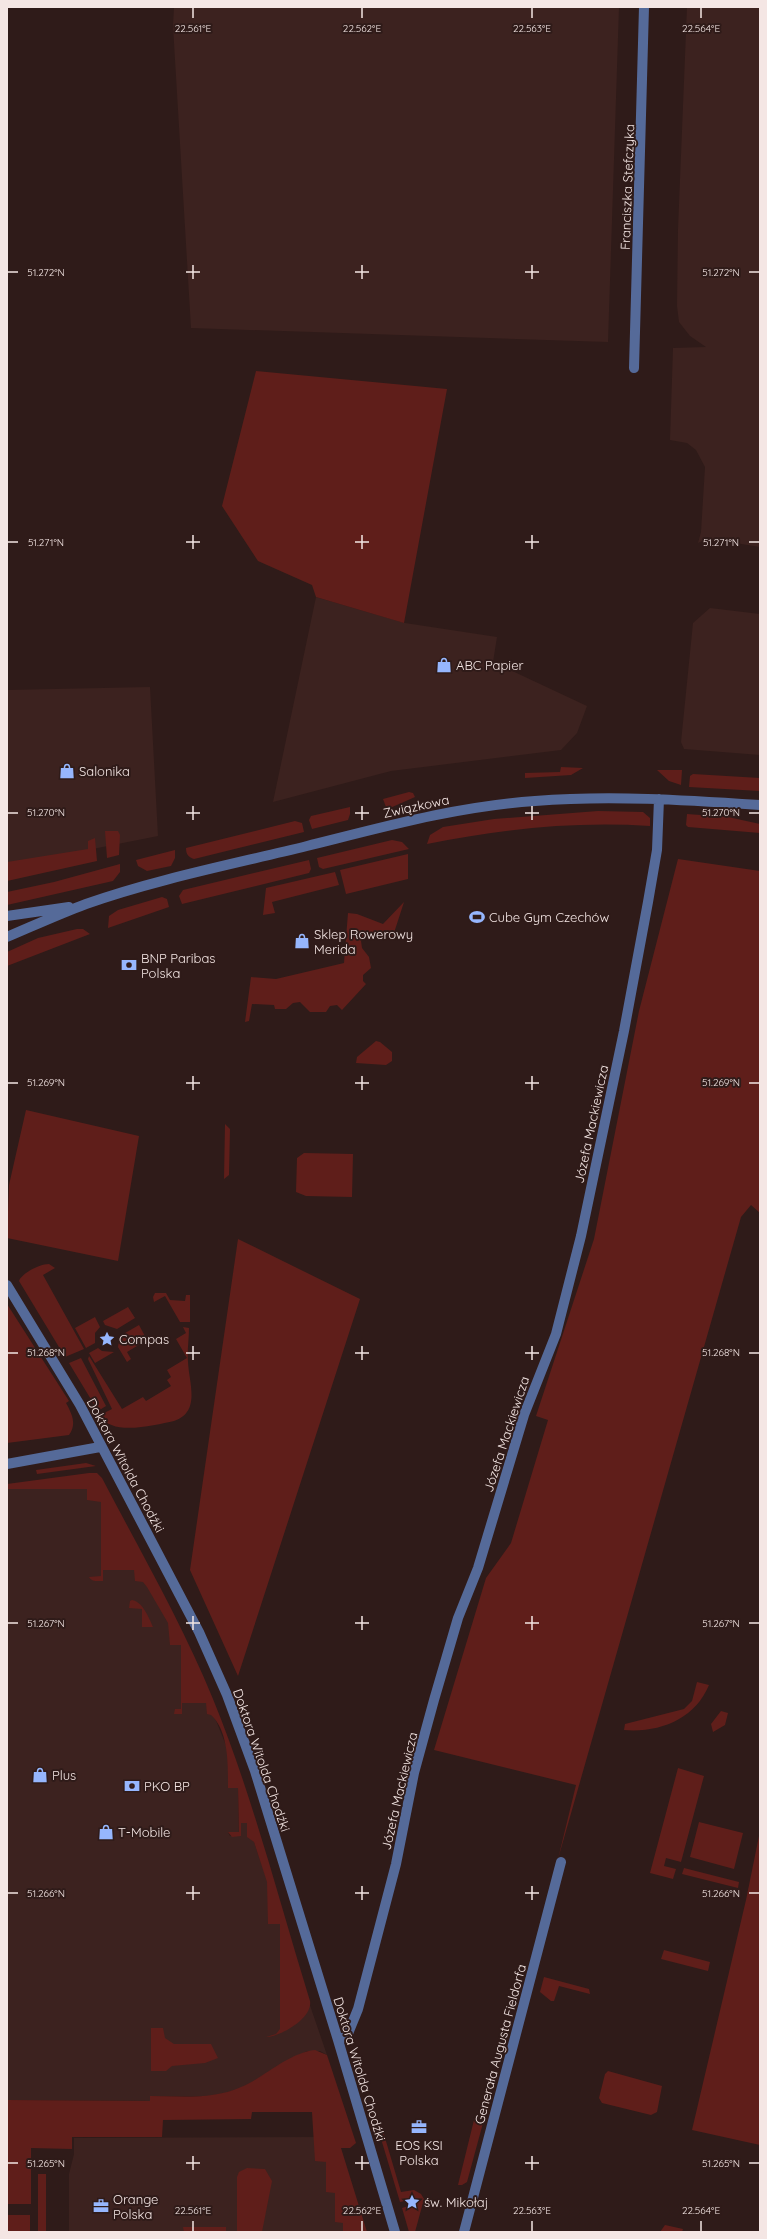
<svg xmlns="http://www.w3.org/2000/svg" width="767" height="2239" font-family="Quicksand,sans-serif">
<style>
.built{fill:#3c221f}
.green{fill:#5f1e1a}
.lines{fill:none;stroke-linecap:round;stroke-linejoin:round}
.minor{stroke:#556a99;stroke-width:10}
.ticks{fill:none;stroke:#f4e6e4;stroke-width:1.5}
.labels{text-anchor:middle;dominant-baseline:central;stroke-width:4;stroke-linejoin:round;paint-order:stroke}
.street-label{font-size:13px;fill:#f4e6e4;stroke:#2f1b19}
.poi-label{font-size:13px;fill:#f4e6e4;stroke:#2f1b19;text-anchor:start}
.ticks-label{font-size:10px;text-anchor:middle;fill:#f4e6e4;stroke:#2f1b19;stroke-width:4;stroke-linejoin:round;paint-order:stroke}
</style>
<rect width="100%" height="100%" fill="#2f1b19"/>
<path class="built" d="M 174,7 L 619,7 L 608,342 L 191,328 L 173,26 Z
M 687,7 L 760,7 L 760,547 L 717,540 L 704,540 L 698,543 L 701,532 L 705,467 L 696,450 L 687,443 L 670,440 L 673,348 L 706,347 L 690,336 L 679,322 L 677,306 L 678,229 Z
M 316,597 L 405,623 L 497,637 L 493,662 L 587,706 L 577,733 L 561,750 L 391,771 L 273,802 Z
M 710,608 L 760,614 L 760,755 L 684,749 L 681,742 L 693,623 Z
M 150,687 L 158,836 L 7,866 L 7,690 Z
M 96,1475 L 185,1645 L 228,1750 L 228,1788 L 238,1788 L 239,1832 L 228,1832 L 230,1836 L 241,1836 L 241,1823 L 247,1823 L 249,1837 L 254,1842 L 327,2055 L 320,2051 L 307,2051 L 243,2087 L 226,2093 L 209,2096 L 150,2096 L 150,2101 L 7,2100 L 7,1486 Z
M 329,2137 L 359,2232 L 69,2232 L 69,2174 L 74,2154 L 74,2138 Z"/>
<path class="green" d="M 256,371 L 447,389 L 404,623 L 316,597 L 312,585 L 258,561 L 222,506 Z
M 561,767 L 583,768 L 571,775 L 525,778 L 525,773 L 560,772 Z
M 657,770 L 682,770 L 681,785 L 669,781 Z
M 693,774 L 760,778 L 760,791 L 689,787 L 690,776 Z
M 409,792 L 413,793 L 415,797 L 390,808 L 386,807 L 383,799 Z
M 350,807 L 350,814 L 348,820 L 312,829 L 309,820 L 311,816 Z
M 598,811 L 643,812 L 650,818 L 650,826 C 575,821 501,829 427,844 L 430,835 L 443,827 L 494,819 Z
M 687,814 L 728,817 L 760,824 L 760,833 L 688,827 L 686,825 Z
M 295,821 L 302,823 L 304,832 L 194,859 C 188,857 186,854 186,848 Z
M 105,831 L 118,831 L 120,835 L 119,855 L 107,858 Z
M 95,838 L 97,861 L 7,881 L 7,862 L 88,849 L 88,841 Z
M 392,840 L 402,842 L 409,849 L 323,869 L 319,867 L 317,858 Z
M 175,850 L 175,858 L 171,866 L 147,871 L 138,866 L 136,860 Z
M 408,854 L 408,879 L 346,894 L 340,870 Z
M 678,859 L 760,871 L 760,1213 L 751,1205 L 741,1217 L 558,1859 L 576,1785 L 434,1750 L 486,1578 L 511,1543 L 548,1420 L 536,1416 L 594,1239 L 639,1011 Z
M 309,860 L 311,869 L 309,873 L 182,904 L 179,896 L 183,890 Z
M 120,864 L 120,872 L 113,881 L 7,905 L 7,892 L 54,882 Z
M 335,872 L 339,885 L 272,902 L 275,913 L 263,915 L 266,888 Z
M 162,897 L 167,899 L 169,907 L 108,928 L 109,916 L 118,910 Z
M 404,902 L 393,936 L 368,933 L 361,941 L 362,948 L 369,957 L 371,968 L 363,975 L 363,981 L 366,984 L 342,1010 L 337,1005 L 330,1006 L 326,1012 L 310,1012 L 300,1002 L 293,1003 L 286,1009 L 275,1009 L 274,1005 L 252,1004 L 249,1021 L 245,1022 L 251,977 L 276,979 L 344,963 L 348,913 L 357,914 L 383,924 Z
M 77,929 L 83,929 L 90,934 L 7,966 L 7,952 L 38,938 Z
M 376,1041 L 380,1042 L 392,1052 L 392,1061 L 386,1065 L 356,1063 L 357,1057 Z
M 26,1110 L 139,1136 L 118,1261 L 7,1238 L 9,1185 Z
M 225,1124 L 230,1129 L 229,1175 L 224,1179 Z
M 304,1153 L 353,1154 L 352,1197 L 306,1196 L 296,1192 L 297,1158 Z
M 238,1239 L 360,1299 L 238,1676 L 190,1570 Z
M 49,1264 L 55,1268 L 43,1275 L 84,1349 L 65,1357 L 19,1281 C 22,1273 40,1264 49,1264 Z
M 155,1293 L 166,1293 L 170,1300 L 185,1301 L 186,1295 L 190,1295 L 190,1322 L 180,1322 L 165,1296 L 154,1302 L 153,1297 Z
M 7,1304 L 69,1401 L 66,1403 C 72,1414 77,1424 69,1435 L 7,1443 Z
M 128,1307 L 135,1318 L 117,1329 L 105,1325 L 103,1321 Z
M 95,1317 L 100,1327 L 95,1333 L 95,1343 L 86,1348 L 75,1328 Z
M 139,1325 L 147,1340 L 127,1352 L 131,1359 L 127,1362 L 118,1347 L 120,1336 Z
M 183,1327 L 189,1328 C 189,1339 187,1351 188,1362 C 189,1383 201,1412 174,1421 C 154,1425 111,1437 100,1415 L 112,1409 L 88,1359 L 89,1356 L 122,1409 L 143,1397 L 146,1401 L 171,1386 L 167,1380 L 171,1377 L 167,1370 L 187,1358 L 176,1339 L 186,1333 Z
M 98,1348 L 102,1351 L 114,1352 L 95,1363 L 89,1353 Z
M 81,1358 L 106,1406 L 98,1411 L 69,1363 Z
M 86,1463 L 96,1466 L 37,1474 L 36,1470 Z
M 89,1473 L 97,1473 L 102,1478 C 140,1551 182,1623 213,1699 C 253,1797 279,1901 310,2001 C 313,2018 280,2037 266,2037 L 276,2034 L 280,2029 L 280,1924 L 268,1924 L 267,1882 L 254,1842 L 247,1837 L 247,1823 L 241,1823 L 241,1836 L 232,1837 L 228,1832 L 239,1832 L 238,1788 L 228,1788 C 228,1766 229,1731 211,1715 L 207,1714 L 206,1703 L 182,1703 L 182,1714 L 174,1714 L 175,1709 L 181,1709 L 181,1645 L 170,1645 L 168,1623 L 147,1587 L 143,1582 L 135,1581 L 134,1570 L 103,1570 L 103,1581 C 97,1581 92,1582 89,1577 L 101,1576 L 101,1502 L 87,1500 L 87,1489 L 7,1489 L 7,1484 Z
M 132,1600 C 143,1602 149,1618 153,1627 L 142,1627 L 142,1609 L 129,1608 L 130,1601 Z
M 697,1682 L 709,1685 C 695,1719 660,1733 624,1730 L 625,1724 L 684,1709 L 692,1701 Z
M 721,1711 L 728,1713 L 725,1725 L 713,1732 L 711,1724 Z
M 678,1768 L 704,1776 L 681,1862 L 666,1858 L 664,1866 L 676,1869 L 673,1879 L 650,1873 Z
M 699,1822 L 743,1833 L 734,1869 L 690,1857 Z
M 760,1831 L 760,2145 L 692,2130 L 746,1900 Z
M 684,1868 L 739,1882 L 738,1888 L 682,1874 Z
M 664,1950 L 710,1962 L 708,1971 L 661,1959 Z
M 544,1977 L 589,1989 L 590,1994 L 559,1986 L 554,2001 L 551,2001 L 540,1992 Z
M 151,2028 L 163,2028 L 165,2038 L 174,2044 L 211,2044 L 218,2058 L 205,2063 L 172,2066 L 166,2071 L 151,2071 Z
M 315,2050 L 327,2055 L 356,2143 L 350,2148 L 341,2148 L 367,2232 L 343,2232 L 343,2223 L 335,2222 L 335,2193 L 326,2192 L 326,2162 L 315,2161 L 312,2112 L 252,2112 L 251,2119 L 163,2120 L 162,2137 L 72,2137 L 72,2149 L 31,2148 L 31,2204 L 7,2204 L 7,2100 L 150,2101 L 150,2096 C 181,2096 212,2100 241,2087 C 265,2077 288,2053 315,2050 Z
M 608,2071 L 662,2086 L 657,2112 L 651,2115 L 602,2103 L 599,2098 L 605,2074 Z
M 474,2120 L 483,2123 L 467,2182 L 462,2185 L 458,2185 Z
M 383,2131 L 401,2192 L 414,2190 L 421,2194 L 424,2199 L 415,2232 L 409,2232 L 402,2208 L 415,2204 L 413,2199 L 400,2202 L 379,2132 Z
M 247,2168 L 265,2169 L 272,2181 L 262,2232 L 237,2232 L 237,2177 L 239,2172 Z
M 38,2174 L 46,2174 L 46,2232 L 38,2232 Z
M 7,2215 L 30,2215 L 30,2232 L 7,2232 Z
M 665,2225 L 683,2229 L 682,2232 L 660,2232 Z
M 183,2227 L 226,2227 L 226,2232 L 184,2232 Z"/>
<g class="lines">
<path class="minor" d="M 634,368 L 644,7
M 7,916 L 69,907
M 7,937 C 33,926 59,914 86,904 C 157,879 234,864 307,846 C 383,827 458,806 535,801 C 610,795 685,800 760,805
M 7,1285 L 80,1405 L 199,1632 L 227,1695 L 255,1771 L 338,2040 L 395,2232
M 7,1464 L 100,1447
M 338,2040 L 347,2036 L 358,2009 L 396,1864 L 414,1773 L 434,1700 L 458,1618 L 478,1568 L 524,1415 L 556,1334 L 581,1236 L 624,1031 L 648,902 L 657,850 L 659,799
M 464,2232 L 561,1862"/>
</g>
<path class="ticks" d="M 193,8 L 193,18M 362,8 L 362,18M 532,8 L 532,18M 701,8 L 701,18M 193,265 L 193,279M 362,265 L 362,279M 532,265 L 532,279M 8,272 L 18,272M 186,272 L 200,272M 355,272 L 369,272M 525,272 L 539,272M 749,272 L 759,272M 193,535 L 193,549M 362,535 L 362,549M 532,535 L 532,549M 8,542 L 18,542M 186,542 L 200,542M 355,542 L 369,542M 525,542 L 539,542M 749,542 L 759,542M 193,806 L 193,820M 362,806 L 362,820M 532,806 L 532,820M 8,813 L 18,813M 186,813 L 200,813M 355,813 L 369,813M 525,813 L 539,813M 749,813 L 759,813M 193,1076 L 193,1090M 362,1076 L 362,1090M 532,1076 L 532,1090M 8,1083 L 18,1083M 186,1083 L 200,1083M 355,1083 L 369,1083M 525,1083 L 539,1083M 749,1083 L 759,1083M 193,1346 L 193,1360M 362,1346 L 362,1360M 532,1346 L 532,1360M 8,1353 L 18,1353M 186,1353 L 200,1353M 355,1353 L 369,1353M 525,1353 L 539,1353M 749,1353 L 759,1353M 193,1616 L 193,1630M 362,1616 L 362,1630M 532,1616 L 532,1630M 8,1623 L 18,1623M 186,1623 L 200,1623M 355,1623 L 369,1623M 525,1623 L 539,1623M 749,1623 L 759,1623M 193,1886 L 193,1900M 362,1886 L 362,1900M 532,1886 L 532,1900M 8,1893 L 18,1893M 186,1893 L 200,1893M 355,1893 L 369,1893M 525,1893 L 539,1893M 749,1893 L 759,1893M 193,2156 L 193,2170M 362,2156 L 362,2170M 532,2156 L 532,2170M 8,2163 L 18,2163M 186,2163 L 200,2163M 355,2163 L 369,2163M 525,2163 L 539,2163M 749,2163 L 759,2163M 193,2221 L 193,2231M 362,2221 L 362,2231M 532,2221 L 532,2231M 701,2221 L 701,2231"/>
<defs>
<symbol id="shop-bare" viewBox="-9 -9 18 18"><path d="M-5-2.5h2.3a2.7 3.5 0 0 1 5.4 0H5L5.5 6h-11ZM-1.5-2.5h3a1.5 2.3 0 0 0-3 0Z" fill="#96b6fd" stroke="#2f1b19" stroke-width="2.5" paint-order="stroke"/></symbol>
<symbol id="stadium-bare" viewBox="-9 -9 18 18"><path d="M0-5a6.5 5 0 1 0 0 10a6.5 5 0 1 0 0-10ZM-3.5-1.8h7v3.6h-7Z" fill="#96b6fd" stroke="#2f1b19" stroke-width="2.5" paint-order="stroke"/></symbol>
<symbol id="bank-bare" viewBox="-9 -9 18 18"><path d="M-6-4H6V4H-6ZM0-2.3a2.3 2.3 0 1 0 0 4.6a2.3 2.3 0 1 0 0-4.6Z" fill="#96b6fd" stroke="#2f1b19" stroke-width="2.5" paint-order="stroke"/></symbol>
<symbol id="sight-bare" viewBox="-9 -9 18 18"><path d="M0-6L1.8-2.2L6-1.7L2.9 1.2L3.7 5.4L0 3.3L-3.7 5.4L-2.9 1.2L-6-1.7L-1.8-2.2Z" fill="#96b6fd" stroke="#2f1b19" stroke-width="2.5" paint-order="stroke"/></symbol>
<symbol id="office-bare" viewBox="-9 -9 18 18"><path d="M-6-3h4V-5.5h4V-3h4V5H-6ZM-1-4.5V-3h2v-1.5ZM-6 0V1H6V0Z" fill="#96b6fd" stroke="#2f1b19" stroke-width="2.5" paint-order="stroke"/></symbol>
</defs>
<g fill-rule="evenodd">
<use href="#shop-bare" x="433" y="654" width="22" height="22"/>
<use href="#shop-bare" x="56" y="760" width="22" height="22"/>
<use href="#stadium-bare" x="466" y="906" width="22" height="22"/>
<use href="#shop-bare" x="291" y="930" width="22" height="22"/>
<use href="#bank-bare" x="118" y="954" width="22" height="22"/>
<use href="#sight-bare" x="96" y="1328" width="22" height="22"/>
<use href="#shop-bare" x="29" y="1764" width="22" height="22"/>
<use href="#bank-bare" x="121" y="1775" width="22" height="22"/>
<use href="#shop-bare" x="95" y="1821" width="22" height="22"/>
<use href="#office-bare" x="408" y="2116" width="22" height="22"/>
<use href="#sight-bare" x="401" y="2191" width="22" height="22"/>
<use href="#office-bare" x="90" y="2195" width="22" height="22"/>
</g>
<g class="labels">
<g class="street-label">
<text transform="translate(627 187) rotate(-88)">Franciszka Stefczyka</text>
<text transform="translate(416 806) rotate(-12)">Związkowa</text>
<text transform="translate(591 1124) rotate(-78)">Józefa Mackiewicza</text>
<text transform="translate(506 1434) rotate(-72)">Józefa Mackiewicza</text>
<text transform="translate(126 1465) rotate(62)">Doktora Witolda Chodźki</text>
<text transform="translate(262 1760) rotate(71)">Doktora Witolda Chodźki</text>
<text transform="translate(399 1791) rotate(-77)">Józefa Mackiewicza</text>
<text transform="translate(500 2044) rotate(-75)">Generała Augusta Fieldorfa</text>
<text transform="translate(360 2069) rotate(73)">Doktora Witolda Chodźki</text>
</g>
<g class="poi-label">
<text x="456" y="665">ABC Papier</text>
<text x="79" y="771">Salonika</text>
<text x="489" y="917">Cube Gym Czechów</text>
<text x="314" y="934">Sklep Rowerowy<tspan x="314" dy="15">Merida</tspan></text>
<text x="141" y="958">BNP Paribas<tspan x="141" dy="15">Polska</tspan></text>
<text x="119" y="1339">Compas</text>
<text x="52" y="1775">Plus</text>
<text x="144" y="1786">PKO BP</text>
<text x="118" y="1832">T-Mobile</text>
<text x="419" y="2145" text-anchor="middle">EOS KSI<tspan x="419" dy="15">Polska</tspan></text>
<text x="113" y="2199">Orange<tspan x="113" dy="15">Polska</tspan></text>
<text x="424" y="2202">św. Mikołaj</text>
</g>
</g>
<g class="ticks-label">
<text x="193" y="32">22.561°E</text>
<text x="362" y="32">22.562°E</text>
<text x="532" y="32">22.563°E</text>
<text x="701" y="32">22.564°E</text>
<text x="46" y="276">51.272°N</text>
<text x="721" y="276">51.272°N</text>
<text x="46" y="546">51.271°N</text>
<text x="721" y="546">51.271°N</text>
<text x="46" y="816">51.270°N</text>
<text x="721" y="816">51.270°N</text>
<text x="46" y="1086">51.269°N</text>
<text x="721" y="1086">51.269°N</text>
<text x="46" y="1356">51.268°N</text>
<text x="721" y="1356">51.268°N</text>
<text x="46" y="1627">51.267°N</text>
<text x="721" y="1627">51.267°N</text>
<text x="46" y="1897">51.266°N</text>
<text x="721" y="1897">51.266°N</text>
<text x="46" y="2167">51.265°N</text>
<text x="721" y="2167">51.265°N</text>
<text x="193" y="2214">22.561°E</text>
<text x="362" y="2214">22.562°E</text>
<text x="532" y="2214">22.563°E</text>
<text x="701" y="2214">22.564°E</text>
</g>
<rect width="767" height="2239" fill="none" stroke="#f4e6e4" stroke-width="16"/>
</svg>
